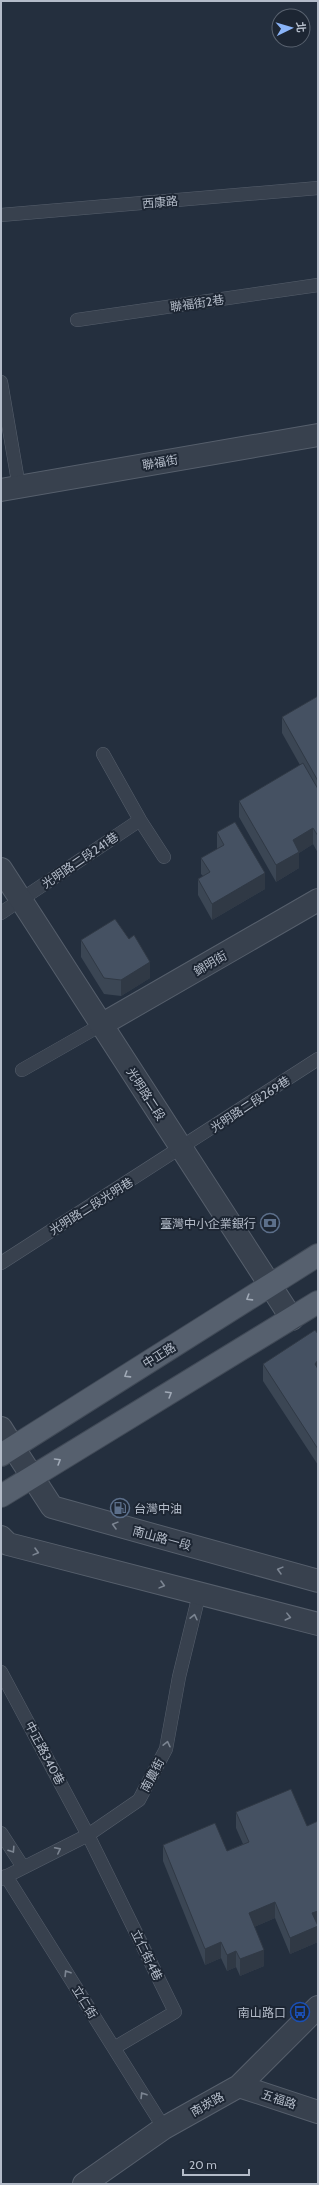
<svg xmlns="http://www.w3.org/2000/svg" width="319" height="2185" font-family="Cabin,'Noto Sans TC',sans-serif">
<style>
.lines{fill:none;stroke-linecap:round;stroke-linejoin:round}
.service-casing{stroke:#565f6c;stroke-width:14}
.minor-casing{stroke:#565f6c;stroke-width:24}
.tertiary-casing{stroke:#565f6c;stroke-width:24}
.primary-casing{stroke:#414a57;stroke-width:24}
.service{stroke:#38414e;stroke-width:13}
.minor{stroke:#38414e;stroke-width:22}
.tertiary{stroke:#38414e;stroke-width:22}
.primary{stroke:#56606e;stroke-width:22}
.wall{fill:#3b4654}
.shaded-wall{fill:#303945}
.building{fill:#455162;stroke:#303945}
.oneway{stroke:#a1aab7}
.oneway2{stroke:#7c8592}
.labels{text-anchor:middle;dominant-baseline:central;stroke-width:4;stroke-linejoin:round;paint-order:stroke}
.street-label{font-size:12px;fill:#b4bcc9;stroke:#1d2633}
.poi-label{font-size:12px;fill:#b4bcc9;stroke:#1d2633;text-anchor:end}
</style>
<rect width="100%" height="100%" fill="#242f3e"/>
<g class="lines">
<defs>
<path id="service" d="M 1,215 L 318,188
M 77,320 L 318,285
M 1,382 L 19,487
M 103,754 L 140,820 L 164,857
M 1,913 L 140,820
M 22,1070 L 101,1025
M 1,1263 L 318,1059
M 1,1672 L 88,1835 L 175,2012 L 114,2048
M 1,1833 L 23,1867
M 6,1876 L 164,2128
M 1,1879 L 88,1835 L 139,1800 L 166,1749 L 179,1677 L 199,1595"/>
<path id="minor" d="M 1,490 L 318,435
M 1,869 L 292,1319
M 101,1025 L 318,900
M 1,1428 L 13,1447
M 239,2086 L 318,2112
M 84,2184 L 164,2128 L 239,2086 L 318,2007"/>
<path id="tertiary" d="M 13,1447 L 52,1507 L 318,1581
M 1,1537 L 8,1544 L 318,1624"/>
<path id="primary" d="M 1,1455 L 318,1255
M 1,1496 L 318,1302"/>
</defs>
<use href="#service" class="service-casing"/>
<use href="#minor" class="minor-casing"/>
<use href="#tertiary" class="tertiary-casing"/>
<use href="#primary" class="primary-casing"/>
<use href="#service" class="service"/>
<use href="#minor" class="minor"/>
<use href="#tertiary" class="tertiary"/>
<use href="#primary" class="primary"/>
</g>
<path class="wall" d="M 318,696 L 318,853 L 313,844 L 299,853 L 299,868 L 276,882 L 239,817 L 239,801 L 300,765 L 282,733 L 282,717 Z
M 217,832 L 265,889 L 212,920 L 198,895 L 198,879 L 203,876 L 201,874 L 201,858 L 217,849 Z
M 81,940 L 150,978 L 121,996 L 104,994 L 81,957 Z
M 318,1334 L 318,1465 L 263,1381 L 263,1364 Z
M 236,1812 L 318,1927 L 318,1942 L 290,1954 L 275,1918 L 254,1927 L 264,1966 L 240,1976 L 236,1967 L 227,1971 L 221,1958 L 205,1965 L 163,1861 L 163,1845 L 227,1851 L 243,1844 L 236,1828 Z"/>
<path class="shaded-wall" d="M 313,828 L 313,844 L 299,853 L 299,868 L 276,882 L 276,865 L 293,840 Z
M 265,873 L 265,889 L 212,920 L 212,904 Z
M 150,962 L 150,978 L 121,996 L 121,980 Z
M 318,1360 L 318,1376 L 315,1364 Z
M 275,1902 L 275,1918 L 249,1929 L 249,1913 Z
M 318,1911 L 318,1942 L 290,1954 L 290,1938 L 312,1913 Z
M 221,1942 L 221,1958 L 205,1965 L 205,1949 Z
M 264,1950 L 264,1966 L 240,1976 L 240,1959 Z
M 236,1951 L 236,1967 L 227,1971 L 227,1955 Z"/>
<path class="building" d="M 318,696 L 318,781 L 282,717 Z
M 303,763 L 318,789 L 318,836 L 313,828 L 293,840 L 299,852 L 276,865 L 239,801 Z
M 235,822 L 265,873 L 212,904 L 198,879 L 210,872 L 201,858 L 224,845 L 217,832 Z
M 115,919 L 129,939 L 134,935 L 150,962 L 121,980 L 104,978 L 81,940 Z
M 315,1330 L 318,1334 L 318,1360 L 315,1364 L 318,1369 L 318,1449 L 263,1364 Z
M 291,1789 L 307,1826 L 318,1821 L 318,1911 L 312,1913 L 318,1926 L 290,1938 L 275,1902 L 249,1913 L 264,1950 L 240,1959 L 236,1951 L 227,1955 L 221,1942 L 205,1949 L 163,1845 L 215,1823 L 227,1851 L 249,1842 L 236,1812 Z"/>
<defs><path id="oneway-chevron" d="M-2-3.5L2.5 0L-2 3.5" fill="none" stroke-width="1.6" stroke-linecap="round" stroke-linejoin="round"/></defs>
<g class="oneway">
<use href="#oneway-chevron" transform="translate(249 1298) rotate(148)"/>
<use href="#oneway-chevron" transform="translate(127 1375) rotate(148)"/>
<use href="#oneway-chevron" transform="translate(169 1394) rotate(-31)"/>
<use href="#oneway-chevron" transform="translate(58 1461) rotate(-31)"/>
</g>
<g class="oneway2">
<use href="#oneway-chevron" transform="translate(115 1525) rotate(-165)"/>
<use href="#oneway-chevron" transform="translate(36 1552) rotate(15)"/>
<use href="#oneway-chevron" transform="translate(280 1570) rotate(-165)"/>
<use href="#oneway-chevron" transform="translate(162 1585) rotate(15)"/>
<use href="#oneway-chevron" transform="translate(194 1617) rotate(-77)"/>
<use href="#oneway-chevron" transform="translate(288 1617) rotate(14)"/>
<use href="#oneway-chevron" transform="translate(167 1744) rotate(-77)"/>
<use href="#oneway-chevron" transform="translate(12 1850) rotate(57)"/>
<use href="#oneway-chevron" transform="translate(58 1850) rotate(-27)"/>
<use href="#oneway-chevron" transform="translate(67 1973) rotate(-122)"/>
<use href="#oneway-chevron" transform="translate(143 2095) rotate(-122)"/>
</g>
<defs>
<symbol id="bank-ring" viewBox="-11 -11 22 22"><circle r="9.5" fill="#1d2633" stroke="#5c6f8a" stroke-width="1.5"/><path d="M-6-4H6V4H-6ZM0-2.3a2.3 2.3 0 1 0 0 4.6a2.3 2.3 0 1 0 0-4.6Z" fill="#5c6f8a"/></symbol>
<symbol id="fuel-ring" viewBox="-11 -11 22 22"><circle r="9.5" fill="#1d2633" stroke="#5c6f8a" stroke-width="1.5"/><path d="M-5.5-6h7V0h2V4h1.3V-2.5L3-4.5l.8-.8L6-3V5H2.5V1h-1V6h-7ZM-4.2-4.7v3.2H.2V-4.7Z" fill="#5c6f8a"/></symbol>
<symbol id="bus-ring" viewBox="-11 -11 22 22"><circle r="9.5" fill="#1d2633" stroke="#1a4fb4" stroke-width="1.5"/><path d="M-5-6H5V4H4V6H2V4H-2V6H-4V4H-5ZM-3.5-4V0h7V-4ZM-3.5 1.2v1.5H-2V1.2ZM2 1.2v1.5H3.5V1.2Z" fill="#1a4fb4"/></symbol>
</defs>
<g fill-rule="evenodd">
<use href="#bank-ring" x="259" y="1212" width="22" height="22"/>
<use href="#fuel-ring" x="109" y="1497" width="22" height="22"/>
<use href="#bus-ring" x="289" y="2001" width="22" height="22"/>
</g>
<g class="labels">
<g class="street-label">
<text transform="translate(160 202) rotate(-5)">西康路</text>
<text transform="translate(197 303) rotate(-8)">聯福街2巷</text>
<text transform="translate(160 462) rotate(-10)">聯福街</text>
<text transform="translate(80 860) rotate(-34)">光明路二段241巷</text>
<text transform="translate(210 963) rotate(-30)">錦明街</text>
<text transform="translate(146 1094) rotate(57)">光明路二段</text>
<text transform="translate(250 1104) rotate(-33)">光明路二段269巷</text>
<text transform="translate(91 1206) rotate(-32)">光明路二段光明巷</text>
<text transform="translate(159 1355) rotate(-32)">中正路</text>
<text transform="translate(162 1538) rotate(15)">南山路一段</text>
<text transform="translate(45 1753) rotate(62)">中正路340巷</text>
<text transform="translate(152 1775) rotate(-62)">南農街</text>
<text transform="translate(147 1955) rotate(64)">立仁街4巷</text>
<text transform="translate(85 2002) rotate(58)">立仁街</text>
<text transform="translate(279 2099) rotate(18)">五福路</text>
<text transform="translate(207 2104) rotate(-29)">南崁路</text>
</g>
<g class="poi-label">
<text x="256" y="1223">臺灣中小企業銀行</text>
<text x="134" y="1508" text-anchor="start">台灣中油</text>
<text x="286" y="2012">南山路口</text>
</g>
</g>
<rect width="319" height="2185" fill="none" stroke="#b4bcc9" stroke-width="4"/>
<g transform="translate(291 28) rotate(85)"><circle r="19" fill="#1d2633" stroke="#59626f"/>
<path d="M0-3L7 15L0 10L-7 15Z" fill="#8ab4f8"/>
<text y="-6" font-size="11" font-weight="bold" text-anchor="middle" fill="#b4bcc9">北</text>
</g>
<path d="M183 2169v6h66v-6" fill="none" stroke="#b4bcc9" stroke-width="2"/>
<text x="189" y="2169" font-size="12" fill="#b4bcc9" stroke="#1d2633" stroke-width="3" paint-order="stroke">20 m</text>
</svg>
